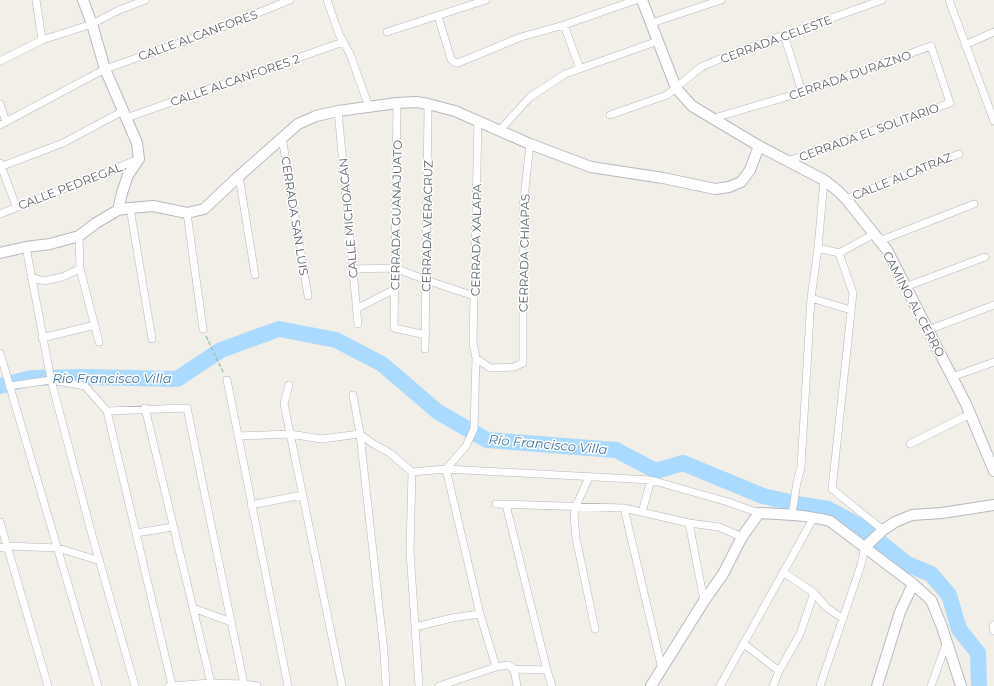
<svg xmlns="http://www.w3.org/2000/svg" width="994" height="686" font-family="Montserrat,sans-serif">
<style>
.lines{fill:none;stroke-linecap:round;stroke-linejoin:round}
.river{stroke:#aadaff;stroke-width:16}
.street-casing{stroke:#b5b8bc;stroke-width:8}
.secondary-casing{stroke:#b6babf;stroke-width:12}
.path{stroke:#9cc7a9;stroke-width:1.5;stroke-dasharray:4 2;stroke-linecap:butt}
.street{stroke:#fff;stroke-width:7}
.secondary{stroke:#fff;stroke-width:10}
.labels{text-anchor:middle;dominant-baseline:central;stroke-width:3;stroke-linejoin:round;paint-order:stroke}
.street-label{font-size:12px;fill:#5f6368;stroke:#fff}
.water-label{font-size:13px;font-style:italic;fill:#4174aa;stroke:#fff}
</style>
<rect width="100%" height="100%" fill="#f1efe8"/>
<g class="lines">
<path class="river" d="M 0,386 L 31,378 L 87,377 L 177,379 L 221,350 L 279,329 L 336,340 L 382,364 L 438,412 L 487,440 L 616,450 L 656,471 L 683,463 L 763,496 L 803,505 L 828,509 L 860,526 L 907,564 L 931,574 L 949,595 L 959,629 L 978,653 L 979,686"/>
<defs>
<path id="street" d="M 36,0 L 42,40
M 327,0 L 339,34 L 350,54 L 369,107
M 949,0 L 994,121
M 438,16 L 451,59 L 454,62 L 458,63 L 521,37 L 564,25 L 636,0
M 652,23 L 721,0
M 564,25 L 580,69
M 387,32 L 486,0
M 784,35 L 802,92
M 965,45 L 994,32
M 0,61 L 42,40 L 92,24 L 117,11 L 145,0
M 397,103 L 394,328 L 426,335
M 0,104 L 6,122
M 338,111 L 358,324
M 610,115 L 667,95 L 701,67 L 734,53 L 882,0
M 126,118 L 343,42
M 711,119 L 796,94 L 931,46 L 950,103 L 788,161
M 478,121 L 473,343 L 476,358 L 474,429 L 466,446 L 446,469 L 480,614 L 496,667
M 0,125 L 105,69 L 205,34 L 290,0
M 500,130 L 530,97 L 565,74 L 658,41
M 282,137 L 308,296
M 0,163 L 16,206
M 0,167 L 63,143 L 123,111
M 239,176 L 255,275
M 846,199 L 959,154
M 130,208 L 152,339
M 187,213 L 203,329
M 0,214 L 139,159
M 79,236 L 80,269 L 99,342
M 879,241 L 974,204
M 26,247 L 51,380 L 92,535 L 135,686
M 818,248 L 839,253 L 853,293 L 832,489 L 883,530
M 839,253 L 874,234
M 352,269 L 395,268 L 426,280 L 474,296
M 31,277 L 44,281 L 62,277 L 80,269
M 905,287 L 985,257
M 811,298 L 851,310
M 356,309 L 395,289
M 928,330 L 994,305
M 42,338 L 95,325
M 425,349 L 428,104
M 0,353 L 98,686
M 476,358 L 490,368 L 514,367 L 523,363 L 523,207 L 530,144
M 952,377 L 994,362
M 227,380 L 288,686
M 289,385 L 284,404 L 342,686
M 9,386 L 51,380 L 85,386 L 107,411 L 187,408 L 244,684
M 353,395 L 360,434 L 384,652 L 386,686
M 145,408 L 211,683
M 107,411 L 172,685
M 238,436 L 290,434 L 321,439 L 360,434 L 372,443 L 390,453 L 412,472 L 446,469 L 651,480 L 728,502 L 759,513
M 910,444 L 970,414
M 412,472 L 410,551 L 419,686
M 589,477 L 576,506 L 574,516 L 576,538 L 595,629
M 496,504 L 624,508 L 689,523 L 719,527 L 742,537
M 251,505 L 302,495
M 506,505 L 547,670 L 552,686
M 624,508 L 662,669
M 642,512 L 651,480
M 792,514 L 797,482 L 801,467 L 811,298 L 818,248 L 824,180
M 0,522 L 48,686
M 689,523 L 704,601
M 136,533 L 173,527
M 0,548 L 7,546 L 58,548 L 100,561
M 783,572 L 814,593 L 826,607 L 843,619
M 193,608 L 231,622
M 994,625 L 993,626 L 994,631
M 415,627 L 452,618 L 480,614
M 744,644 L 779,671
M 514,669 L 517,686
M 169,686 L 211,683 L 244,684 L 257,686
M 439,686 L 496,667 L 508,665 L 514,669 L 547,670
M 720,686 L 814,517
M 773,686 L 779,671 L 800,634 L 814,593
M 820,686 L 861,565 L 865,547
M 931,686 L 947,642"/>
<path id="secondary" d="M 83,0 L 92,24 L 105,69 L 137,143 L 139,159 L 128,175 L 122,193 L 118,210
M 642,0 L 676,88 L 692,106 L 759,146 L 824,180 L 838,191 L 846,199 L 887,250 L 966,404 L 994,471
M 0,253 L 26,247 L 50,244 L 79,236 L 96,223 L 118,210 L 130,208 L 153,206 L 187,213 L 204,209 L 239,176 L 298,124 L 316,116 L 338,111 L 397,103 L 416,102 L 428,104 L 455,111 L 530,144 L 591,167 L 663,178 L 715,189 L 729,187 L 741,182 L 750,170 L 759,146
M 865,547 L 883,530 L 895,522 L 912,515 L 942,513 L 994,505
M 651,686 L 704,601 L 723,574 L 742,537 L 759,513 C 783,514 806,515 830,521 L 913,584 L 931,600 L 942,627 L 961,686
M 877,686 L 900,612 L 913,584"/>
</defs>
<use href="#street" class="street-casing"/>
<use href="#secondary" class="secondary-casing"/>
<path class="path" d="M 206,336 L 224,374"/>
<use href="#street" class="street"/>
<use href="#secondary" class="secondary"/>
</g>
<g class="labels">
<g class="street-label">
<text transform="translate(198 35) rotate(-20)">CALLE ALCANFORES</text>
<text transform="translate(776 39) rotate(-20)">CERRADA CELESTE</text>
<text transform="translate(850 75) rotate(-19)">CERRADA DURAZNO</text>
<text transform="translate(235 80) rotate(-19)">CALLE ALCANFORES 2</text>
<text transform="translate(869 132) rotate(-20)">CERRADA EL SOLITARIO</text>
<text transform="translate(902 176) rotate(-22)">CALLE ALCATRAZ</text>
<text transform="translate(70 186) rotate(-21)">CALLE PEDREGAL</text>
<text transform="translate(396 215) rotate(-89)">CERRADA GUANAJUATO</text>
<text transform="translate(295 216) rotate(81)">CERRADA SAN LUIS</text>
<text transform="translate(348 218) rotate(-95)">CALLE MICHOACÁN</text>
<text transform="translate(427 226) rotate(-89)">CERRADA VERACRUZ</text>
<text transform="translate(476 240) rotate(-89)">CERRADA XALAPA</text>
<text transform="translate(524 253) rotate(-89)">CERRADA CHIAPAS</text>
<text transform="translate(914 304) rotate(62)">CAMINO AL CERRO</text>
</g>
<g class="water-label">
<text x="112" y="378">Río Francisco Villa</text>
<text transform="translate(548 444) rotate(5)">Río Francisco Villa</text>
</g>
</g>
</svg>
